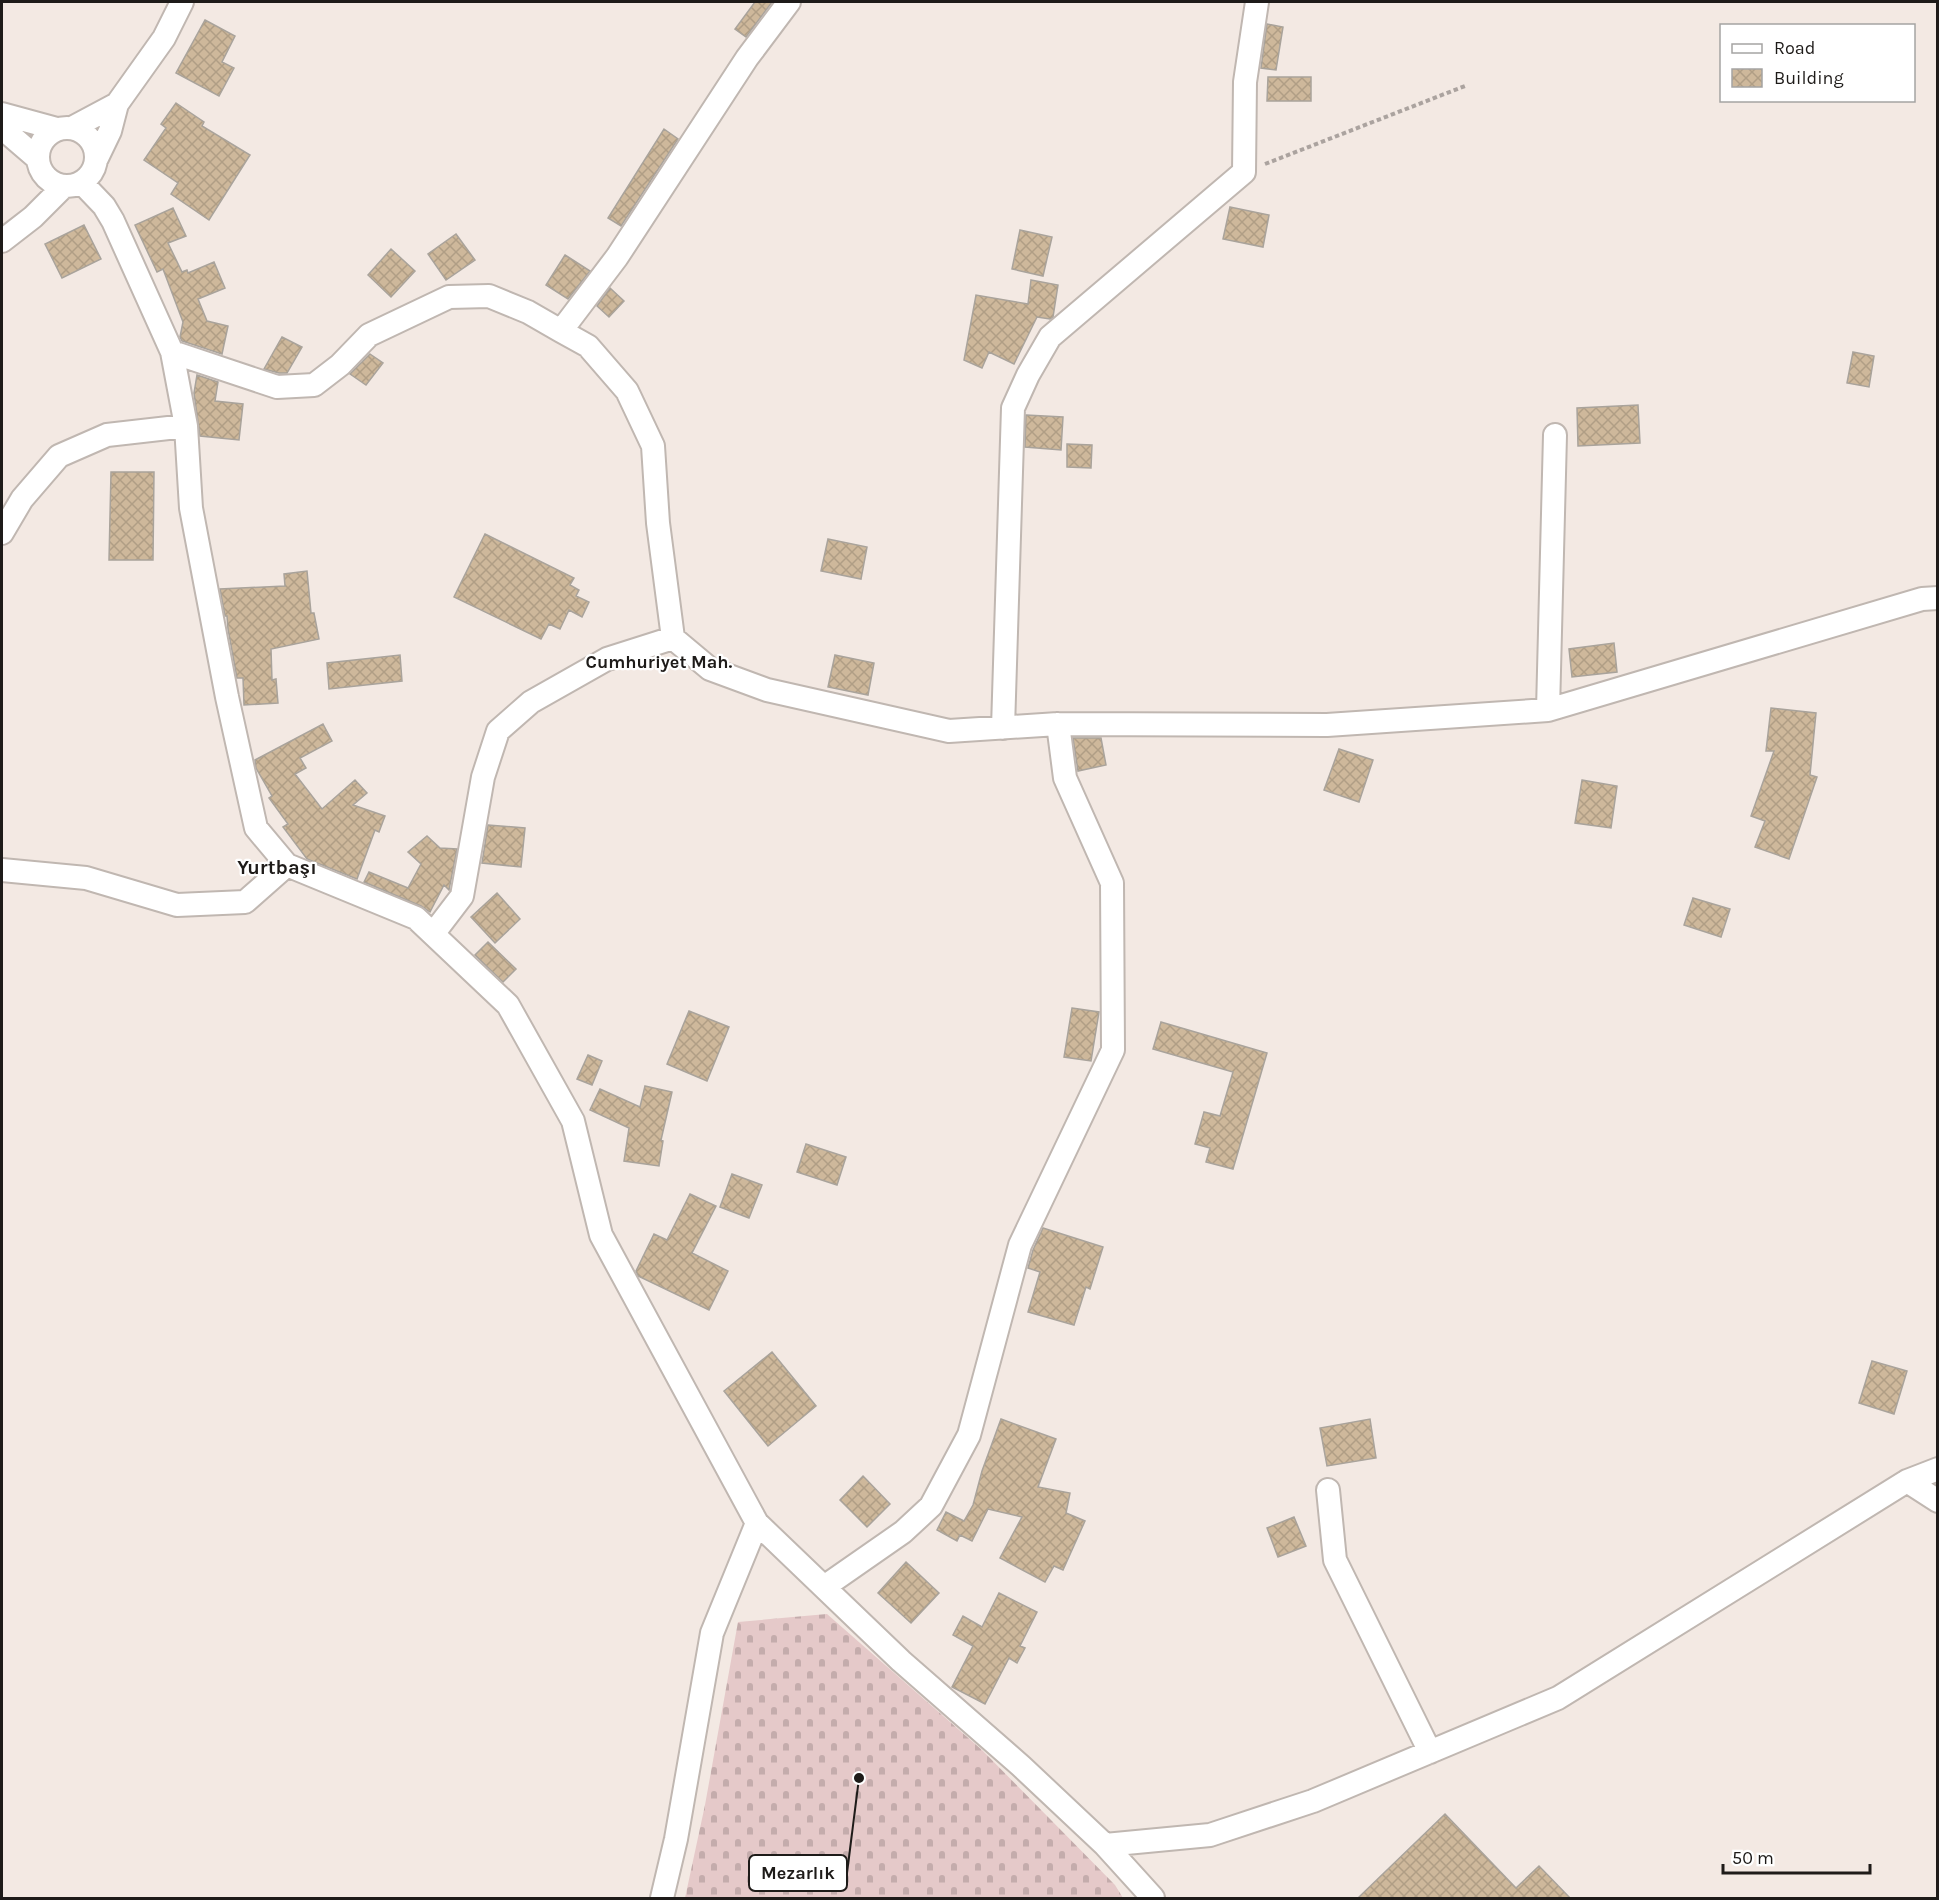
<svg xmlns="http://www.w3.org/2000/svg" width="1939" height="1900" font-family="Karla,sans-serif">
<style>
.cemetery{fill:url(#cemetery-stones)}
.building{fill:url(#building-cross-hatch);stroke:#a9a39b;stroke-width:1.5}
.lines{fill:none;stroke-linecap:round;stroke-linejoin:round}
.minor-casing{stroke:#c0b7b1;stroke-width:26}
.path{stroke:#aba39f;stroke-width:4;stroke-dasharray:4.5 3;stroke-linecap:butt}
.minor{stroke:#fff;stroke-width:22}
.labels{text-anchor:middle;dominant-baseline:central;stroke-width:4.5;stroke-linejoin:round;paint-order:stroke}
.neighbourhood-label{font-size:18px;font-weight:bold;fill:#1e1b19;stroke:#fff}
.quarter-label{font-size:20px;font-weight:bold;fill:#1e1b19;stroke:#fff}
.leader{fill:none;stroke:#1e1b19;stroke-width:2}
.callout-dot{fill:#1e1b19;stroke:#fff;stroke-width:2}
.callout{fill:#fff;stroke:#1e1b19;stroke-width:2}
.callout-label{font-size:18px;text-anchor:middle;font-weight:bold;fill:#1e1b19}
</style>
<defs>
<pattern id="cemetery-stones" width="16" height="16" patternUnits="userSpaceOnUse" patternTransform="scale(1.5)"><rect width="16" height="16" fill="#e5c9c9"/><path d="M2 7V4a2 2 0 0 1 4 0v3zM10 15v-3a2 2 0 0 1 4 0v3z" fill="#c4acac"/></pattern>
<pattern id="building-cross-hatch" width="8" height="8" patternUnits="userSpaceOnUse" patternTransform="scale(1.5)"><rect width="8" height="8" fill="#ceb89b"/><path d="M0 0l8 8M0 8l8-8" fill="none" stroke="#b09e85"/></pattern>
</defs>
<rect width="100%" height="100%" fill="#f3e9e3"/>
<path class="cemetery" d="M 827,1614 L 982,1750 L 1115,1885 L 1123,1898 L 685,1898 L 705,1805 L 738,1622 Z"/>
<path class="building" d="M 755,2 L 772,2 L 746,37 L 735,29 Z
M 205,20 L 235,36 L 222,62 L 234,68 L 219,96 L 176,73 Z
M 1267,24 L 1283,27 L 1276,70 L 1261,68 Z
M 1268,77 L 1311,77 L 1311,101 L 1267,101 Z
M 176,103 L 204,122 L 202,126 L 250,155 L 209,220 L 171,194 L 178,183 L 144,160 L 166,128 L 161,124 Z
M 664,129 L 678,139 L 621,226 L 608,218 Z
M 1230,207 L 1269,215 L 1263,247 L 1223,239 Z
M 173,208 L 186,236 L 168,243 L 182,272 L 187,270 L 188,273 L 214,262 L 225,288 L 198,299 L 207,321 L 228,326 L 222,354 L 182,341 L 180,337 L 183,322 L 163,269 L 157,272 L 135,225 Z
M 84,225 L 101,259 L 62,278 L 45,244 Z
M 1020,230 L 1052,237 L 1043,276 L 1012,269 Z
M 456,234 L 475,260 L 446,280 L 428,254 Z
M 391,249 L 415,271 L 391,297 L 368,275 Z
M 565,255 L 590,271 L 568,299 L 546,285 Z
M 1031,280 L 1058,285 L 1053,317 L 1050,319 L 1037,317 L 1014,364 L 989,352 L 982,368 L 964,360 L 976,295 L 1028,304 Z
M 610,288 L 624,301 L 609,317 L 597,306 Z
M 282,337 L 302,347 L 287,373 L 279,373 L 264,369 Z
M 1853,352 L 1874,356 L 1869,387 L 1847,383 Z
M 370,354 L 383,363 L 366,385 L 350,374 Z
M 197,375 L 218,382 L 215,401 L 243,404 L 239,440 L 200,436 L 194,393 Z
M 1638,405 L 1640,443 L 1578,446 L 1577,408 Z
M 1026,415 L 1063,417 L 1061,450 L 1025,447 Z
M 1067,444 L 1092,445 L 1091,468 L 1067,467 Z
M 111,472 L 154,472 L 153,560 L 109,560 Z
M 485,534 L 574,578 L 570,585 L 579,590 L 576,596 L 589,602 L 582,617 L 569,610 L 560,629 L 549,624 L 541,639 L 454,597 Z
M 828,539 L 867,547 L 861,579 L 821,571 Z
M 307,571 L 311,613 L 314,613 L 319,639 L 271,649 L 272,680 L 276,679 L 278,703 L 244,705 L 243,678 L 237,678 L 228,629 L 227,616 L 225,616 L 220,589 L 285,586 L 284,574 Z
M 1614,643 L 1617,672 L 1572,677 L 1569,649 Z
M 400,655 L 402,681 L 329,689 L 327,663 Z
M 835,655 L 874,663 L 868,695 L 828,687 Z
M 1771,708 L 1816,713 L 1810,775 L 1817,777 L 1789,859 L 1755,847 L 1765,821 L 1751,816 L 1774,751 L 1766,751 Z
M 323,724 L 332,741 L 300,758 L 306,768 L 295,774 L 322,809 L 355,780 L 367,793 L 353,805 L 385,816 L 379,832 L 375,830 L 357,879 L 307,859 L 283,827 L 288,824 L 269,798 L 272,796 L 256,768 L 255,760 Z
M 1073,738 L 1101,738 L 1106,765 L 1078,771 Z
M 1339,749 L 1373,760 L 1359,802 L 1324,790 Z
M 1582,780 L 1617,786 L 1611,828 L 1575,823 Z
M 488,825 L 525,828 L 521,867 L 482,863 Z
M 427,836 L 440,848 L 457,849 L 449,890 L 444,885 L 430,912 L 421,906 L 364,882 L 369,872 L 408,888 L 421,864 L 408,852 Z
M 497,893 L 520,919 L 495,943 L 471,917 Z
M 1693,898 L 1730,909 L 1721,937 L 1684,925 Z
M 488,942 L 516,969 L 503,982 L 475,955 Z
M 1072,1008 L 1099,1012 L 1091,1061 L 1064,1057 Z
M 689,1011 L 729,1027 L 707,1081 L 667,1064 Z
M 1161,1022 L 1267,1053 L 1233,1169 L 1206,1162 L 1210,1148 L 1195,1144 L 1204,1112 L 1220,1116 L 1233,1072 L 1153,1049 Z
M 588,1055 L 602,1061 L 592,1085 L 577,1079 Z
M 645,1086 L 672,1092 L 661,1140 L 663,1141 L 659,1166 L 624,1161 L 629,1128 L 590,1110 L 600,1089 L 640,1107 Z
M 806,1144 L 846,1157 L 837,1185 L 797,1172 Z
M 732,1174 L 762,1185 L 749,1218 L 720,1207 Z
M 690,1194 L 716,1206 L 692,1253 L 728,1271 L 709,1310 L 638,1276 L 636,1271 L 654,1234 L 667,1240 Z
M 1043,1228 L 1103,1247 L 1090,1289 L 1086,1287 L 1074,1325 L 1028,1312 L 1040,1272 L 1028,1268 L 1033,1250 Z
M 772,1352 L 816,1406 L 768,1446 L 724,1391 Z
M 1872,1361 L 1907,1371 L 1894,1414 L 1859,1403 Z
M 1001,1419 L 1056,1439 L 1038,1487 L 1070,1493 L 1066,1513 L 1085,1521 L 1063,1570 L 1054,1566 L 1045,1582 L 1000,1558 L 1022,1517 L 988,1509 L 972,1541 L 960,1535 L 957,1541 L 937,1530 L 946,1512 L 964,1521 L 973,1505 L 982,1471 Z
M 1370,1419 L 1376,1458 L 1327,1466 L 1320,1428 Z
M 863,1476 L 890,1504 L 867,1527 L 840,1500 Z
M 1294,1517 L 1306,1546 L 1278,1557 L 1267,1528 Z
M 906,1562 L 939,1593 L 911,1623 L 878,1593 Z
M 999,1593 L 1037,1612 L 1020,1646 L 1025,1648 L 1017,1663 L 1009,1658 L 985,1704 L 952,1687 L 973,1646 L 953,1635 L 963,1616 L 982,1627 Z
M 1445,1814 L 1516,1888 L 1539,1866 L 1571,1899 L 1357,1899 Z"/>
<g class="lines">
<defs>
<path id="minor" d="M 2,114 L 57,129
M38 157a29 29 0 1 1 58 0a29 29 0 1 1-58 0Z
M 2,128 L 38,159
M 72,128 L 117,104
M 97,158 L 110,131 L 117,104 L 164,38 L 182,2
M 82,183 L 104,206 L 113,221 L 172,352 L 186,426 L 191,508 L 227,697 L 256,828 L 287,865 L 416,918 L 508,1005 L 573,1121 L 601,1235 L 757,1523 L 901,1661 L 1021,1766 L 1105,1845 L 1153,1898
M 2,241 L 33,217 L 63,187
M 561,331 L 617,257 L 747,58 L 789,2
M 172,352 L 277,387 L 314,385 L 340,365 L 369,335 L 449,297 L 489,296 L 528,312 L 561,331 L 588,346 L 627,391 L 653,446 L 658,523 L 673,638 L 710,669 L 767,690 L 949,731 L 1058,724 L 1327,725 L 1548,710 L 1922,599 L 1938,598
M 2,533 L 22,499 L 59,456 L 107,435 L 186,426
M 1548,710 L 1555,435
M 1003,728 L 1013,408 L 1028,375 L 1050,337 L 1244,172 L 1245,82 L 1257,2
M 2,870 L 86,878 L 177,905 L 245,902 L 287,865
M 433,934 L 462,896 L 483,777 L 498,731 L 531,702 L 607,659 L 673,638
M 1907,1481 L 1938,1501
M 1328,1490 L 1335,1560 L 1430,1752
M 824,1587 L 903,1532 L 931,1506 L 969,1435 L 1020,1245 L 1113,1050 L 1112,883 L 1065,778 L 1058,724
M 1105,1845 L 1210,1835 L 1313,1801 L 1558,1698 L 1907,1481 L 1938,1469
M 662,1898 L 676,1839 L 712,1633 L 757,1523"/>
</defs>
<use href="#minor" class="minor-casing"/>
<path class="path" d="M 1265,164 L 1465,86"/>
<use href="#minor" class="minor"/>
</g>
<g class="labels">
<g class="neighbourhood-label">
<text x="659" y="662">Cumhuriyet Mah.</text>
</g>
<g class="quarter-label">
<text x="277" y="867">Yurtbaşı</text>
</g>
</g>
<path class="leader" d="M859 1778L847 1873"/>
<circle class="callout-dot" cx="859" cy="1778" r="6"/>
<rect class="callout" x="749" y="1855" width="98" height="36" rx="6"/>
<g class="callout-label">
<text x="798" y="1879">Mezarlık</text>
</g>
<rect width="1939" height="1900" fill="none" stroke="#1e1b19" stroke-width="6"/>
<rect x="1720" y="24" width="195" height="78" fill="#ffffff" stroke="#a5a4a3" stroke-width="1.5"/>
<rect x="1732" y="44" width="30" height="9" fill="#ffffff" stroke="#a5a4a3" stroke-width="1.5"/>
<text x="1774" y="54" font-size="18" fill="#1e1b19">Road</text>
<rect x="1732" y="69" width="30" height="18" fill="url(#building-cross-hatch)" stroke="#a5a4a3" stroke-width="1.5"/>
<text x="1774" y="84" font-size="18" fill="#1e1b19">Building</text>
<path d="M1723 1864v9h147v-9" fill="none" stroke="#1e1b19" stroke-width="3"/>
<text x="1732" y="1864" font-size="18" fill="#1e1b19" stroke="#ffffff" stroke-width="4.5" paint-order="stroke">50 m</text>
</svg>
